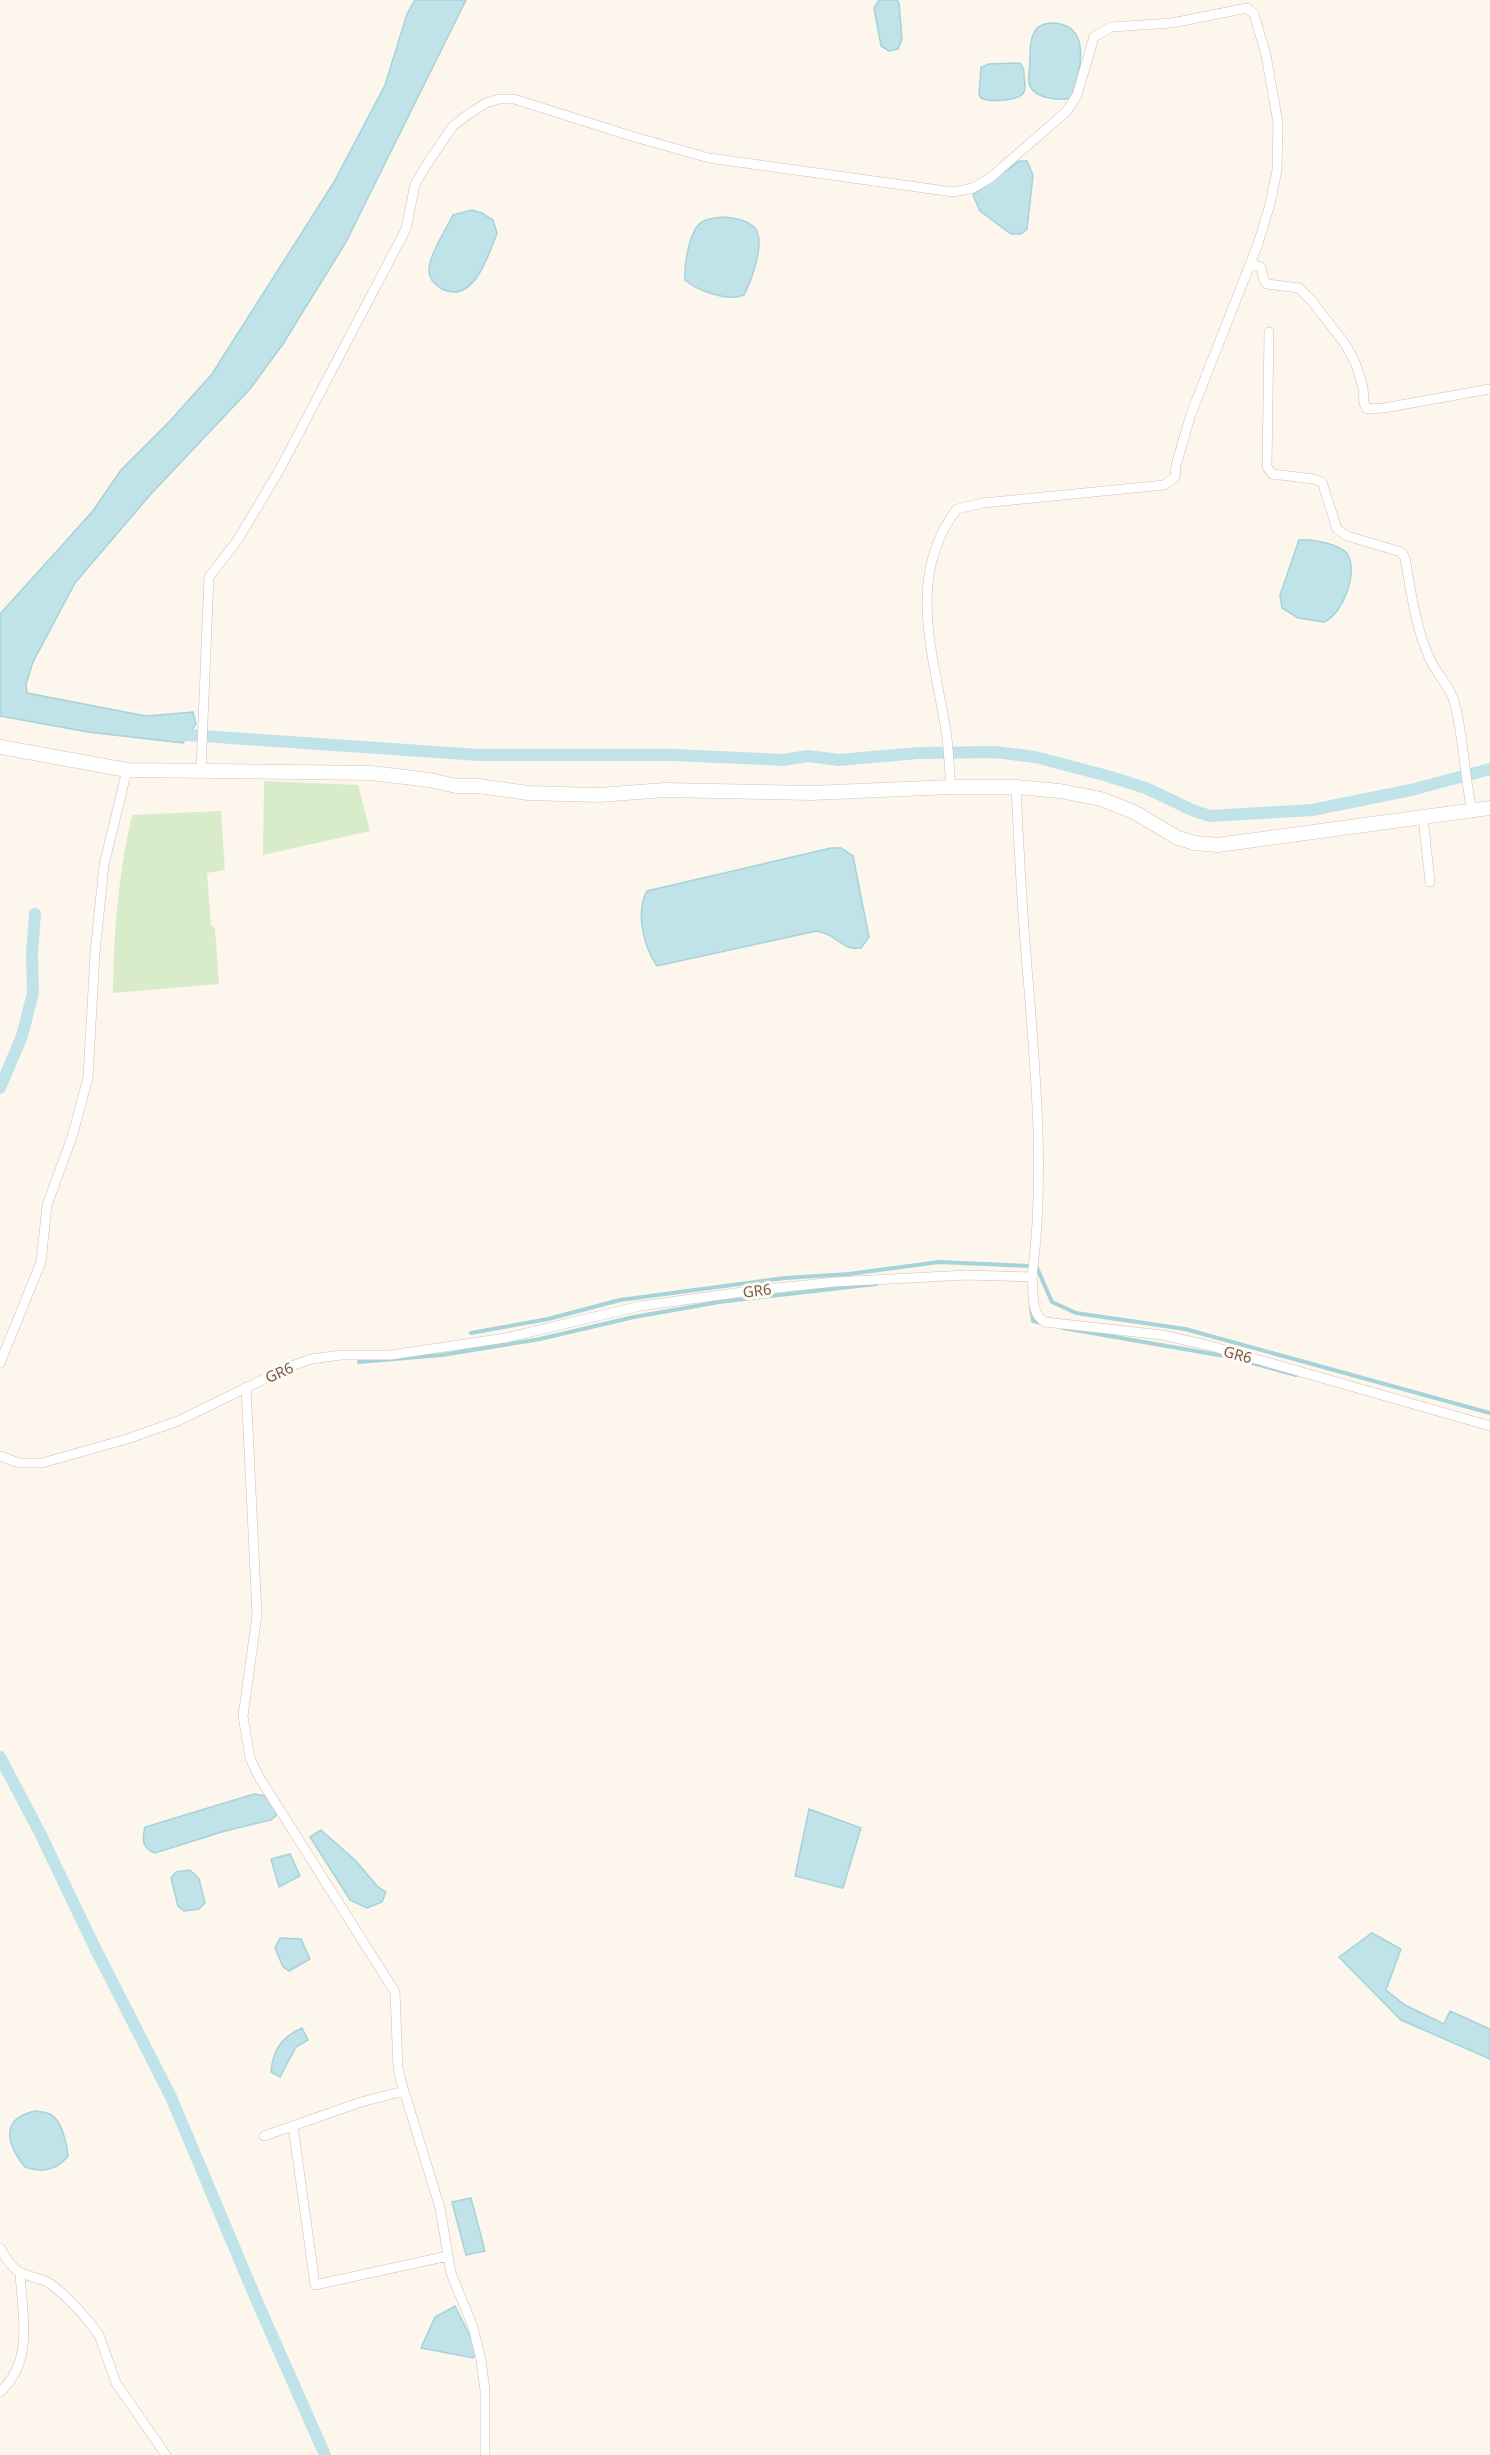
<svg xmlns="http://www.w3.org/2000/svg" width="1490" height="2455" font-family="'Noto Sans',sans-serif">
<style>
.green{fill:#d8ecc9}
.water{fill:#bfe3e8;stroke:#a5d3da;stroke-width:1.5}
.lines{fill:none;stroke-linecap:round;stroke-linejoin:round}
.stream{stroke:#a5d3da;stroke-width:4}
.canal{stroke:#bfe3e8;stroke-width:12}
.street-casing{stroke:#d1beb0;stroke-width:10}
.secondary-casing{stroke:#d6c0b0;stroke-width:15}
.street{stroke:#fff;stroke-width:9}
.secondary{stroke:#fff;stroke-width:14}
.labels{text-anchor:middle;dominant-baseline:central;stroke-width:6;stroke-linejoin:round;paint-order:stroke}
.street-label{font-size:15px;fill:#7a5c4d;stroke:#fffaf3}
</style>
<rect width="100%" height="100%" fill="#fdf6ec"/>
<path class="green" d="M 264,781 L 358,785 L 370,831 L 263,855 Z
M 221,811 L 225,870 L 207,873 L 211,925 L 215,928 L 219,984 L 113,993 C 114,929 118,878 132,815 Z"/>
<path class="water" d="M 415,0 L 466,0 L 346,242 L 283,344 L 250,389 L 150,495 L 75,583 L 33,662 L 26,684 L 27,693 L 146,716 L 193,712 L 196,724 L 183,743 L 88,732 L 0,716 L 0,614 L 92,512 L 121,470 L 170,421 L 212,374 L 334,182 L 385,85 L 407,14 Z
M 879,0 L 897,0 L 899,3 L 902,39 L 898,49 L 889,51 L 881,46 L 874,8 Z
M 1051,23 C 1093,23 1081,71 1071,98 C 1059,101 1033,99 1029,83 C 1028,76 1030,67 1030,59 C 1030,50 1030,39 1035,31 C 1038,25 1045,24 1051,23 Z
M 1020,63 C 1024,68 1024,71 1024,77 C 1025,82 1026,88 1024,92 C 1018,102 990,102 981,98 L 979,95 L 981,67 L 989,64 Z
M 1019,161 L 1027,161 L 1033,175 L 1027,229 L 1021,234 L 1011,234 L 980,211 L 973,195 Z
M 472,210 L 482,213 L 493,220 L 497,233 C 489,255 473,305 442,289 C 435,285 429,280 429,271 C 428,257 446,229 453,215 Z
M 725,217 C 735,219 745,219 753,226 C 768,238 751,281 744,295 C 728,302 698,291 685,280 C 684,266 689,230 702,222 C 708,218 718,218 725,217 Z
M 1299,540 C 1311,539 1342,544 1348,555 C 1358,573 1343,614 1324,622 L 1298,618 L 1282,608 L 1280,595 Z
M 831,848 L 841,848 L 853,856 L 869,937 L 861,948 C 841,951 836,933 816,931 L 657,966 C 644,947 635,912 647,891 Z
M 254,1794 L 266,1796 L 276,1812 L 276,1816 L 271,1820 L 225,1831 L 155,1853 C 142,1848 142,1840 145,1827 Z
M 809,1809 L 861,1828 L 843,1888 L 795,1876 Z
M 321,1830 L 355,1860 L 378,1887 L 386,1892 L 382,1902 L 367,1908 L 350,1900 L 310,1837 Z
M 290,1854 L 300,1876 L 279,1887 L 271,1859 Z
M 190,1870 L 199,1879 L 205,1903 L 199,1909 L 184,1911 L 178,1906 L 171,1878 L 176,1872 Z
M 1372,1933 L 1401,1949 L 1386,1990 L 1405,2005 L 1444,2024 L 1450,2011 L 1490,2029 L 1490,2059 L 1401,2020 L 1339,1957 Z
M 280,1938 L 301,1939 L 310,1959 L 289,1971 L 283,1967 L 275,1948 Z
M 302,2028 L 308,2040 L 296,2047 L 280,2077 L 271,2072 C 273,2049 282,2037 302,2028 Z
M 35,2111 C 40,2112 46,2112 50,2114 C 62,2120 67,2144 68,2156 C 56,2171 42,2173 25,2167 C 6,2143 0,2119 35,2111 Z
M 471,2198 L 485,2251 L 466,2255 L 452,2202 Z
M 455,2306 L 477,2350 L 473,2358 L 421,2348 L 435,2317 Z"/>
<g class="lines">
<path class="stream" d="M 1037,1268 L 1052,1302 L 1076,1313 L 1185,1329 L 1490,1413
M 1031,1307 L 1033,1321 L 1041,1323
M 1063,1328 L 1230,1357 L 1296,1375
M 471,1333 L 548,1319 L 620,1300 L 785,1278 L 849,1274 L 939,1262 L 1030,1266
M 359,1362 L 442,1355 L 540,1339 L 634,1317 L 719,1302 L 876,1284"/>
<path class="canal" d="M 174,734 L 479,755 L 674,755 L 784,760 L 808,756 L 839,760 L 918,753 L 995,752 L 1035,757 L 1104,775 L 1146,788 L 1192,810 L 1210,816 L 1312,810 L 1411,790 L 1490,769
M 0,1088 L 22,1036 L 33,993 L 32,953 L 35,914
M 0,1757 L 40,1833 L 94,1946 L 171,2097 L 256,2299 L 325,2455"/>
<defs>
<path id="street" d="M 1251,264 L 1261,267 L 1264,280 L 1267,284 L 1299,288 L 1312,301 L 1345,344 L 1355,362 L 1363,387 L 1364,403 L 1367,409 L 1384,408 L 1490,389
M 1269,332 L 1267,467 L 1272,474 L 1313,479 L 1322,482 L 1337,529 L 1347,536 L 1401,552 L 1405,558 C 1411,591 1415,626 1429,657 C 1435,673 1449,684 1454,701 C 1464,737 1464,775 1472,811
M 201,770 L 209,577 L 237,541 L 280,469 L 406,229 L 415,184 L 429,161 L 453,126 L 467,115 L 486,103 L 499,99 L 514,99 L 631,136 L 709,158 L 953,192 L 973,188 L 990,178 L 1067,111 L 1077,95 L 1094,37 L 1111,27 L 1172,23 L 1247,8 L 1254,14 L 1266,55 L 1278,123 L 1277,170 L 1270,204 L 1258,244 L 1191,414 L 1176,465 L 1175,477 L 1164,485 L 983,503 L 957,509 C 905,576 934,656 946,731 C 949,750 949,768 951,787
M 1016,787 C 1019,851 1022,914 1028,978 C 1036,1078 1045,1177 1032,1277
M 1423,817 L 1430,882
M 0,1363 L 41,1262 L 47,1205 L 72,1137 L 88,1078 L 95,953 L 104,865 L 127,770
M 246,1387 L 257,1615 L 243,1716 L 250,1758 L 259,1777 L 395,1992 L 398,2068 L 401,2081 L 440,2208 L 451,2273 L 473,2327 L 481,2360 L 485,2391 L 485,2455
M 0,1456 L 19,1463 L 42,1463 L 127,1439 L 178,1421 L 289,1367 L 311,1359 L 341,1355 L 391,1355 L 505,1338 L 640,1306 L 758,1290 L 835,1282 L 966,1275 L 1032,1277 C 1034,1292 1030,1314 1045,1322 L 1162,1335 L 1207,1345 L 1490,1426
M 293,2126 L 315,2285 L 448,2256
M 264,2136 L 361,2102 L 404,2091
M 0,2248 C 5,2256 10,2266 18,2271 C 27,2277 39,2277 49,2283 C 68,2296 85,2316 99,2335 L 116,2383 L 166,2455
M 0,2392 C 35,2360 22,2314 20,2273"/>
<path id="secondary" d="M 0,747 L 127,770 L 371,773 L 430,780 L 456,786 L 479,786 L 528,793 L 599,795 L 665,790 L 811,793 L 951,787 L 1016,787 L 1060,791 L 1101,799 L 1134,812 L 1178,838 L 1195,843 L 1218,845 L 1490,808"/>
</defs>
<use href="#street" class="street-casing"/>
<use href="#secondary" class="secondary-casing"/>
<use href="#street" class="street"/>
<use href="#secondary" class="secondary"/>
</g>
<g class="labels">
<g class="street-label">
<text transform="translate(757 1290) rotate(-7)">GR6</text>
<text transform="translate(1238 1354) rotate(15)">GR6</text>
<text transform="translate(279 1372) rotate(-24)">GR6</text>
</g>
</g>
</svg>
